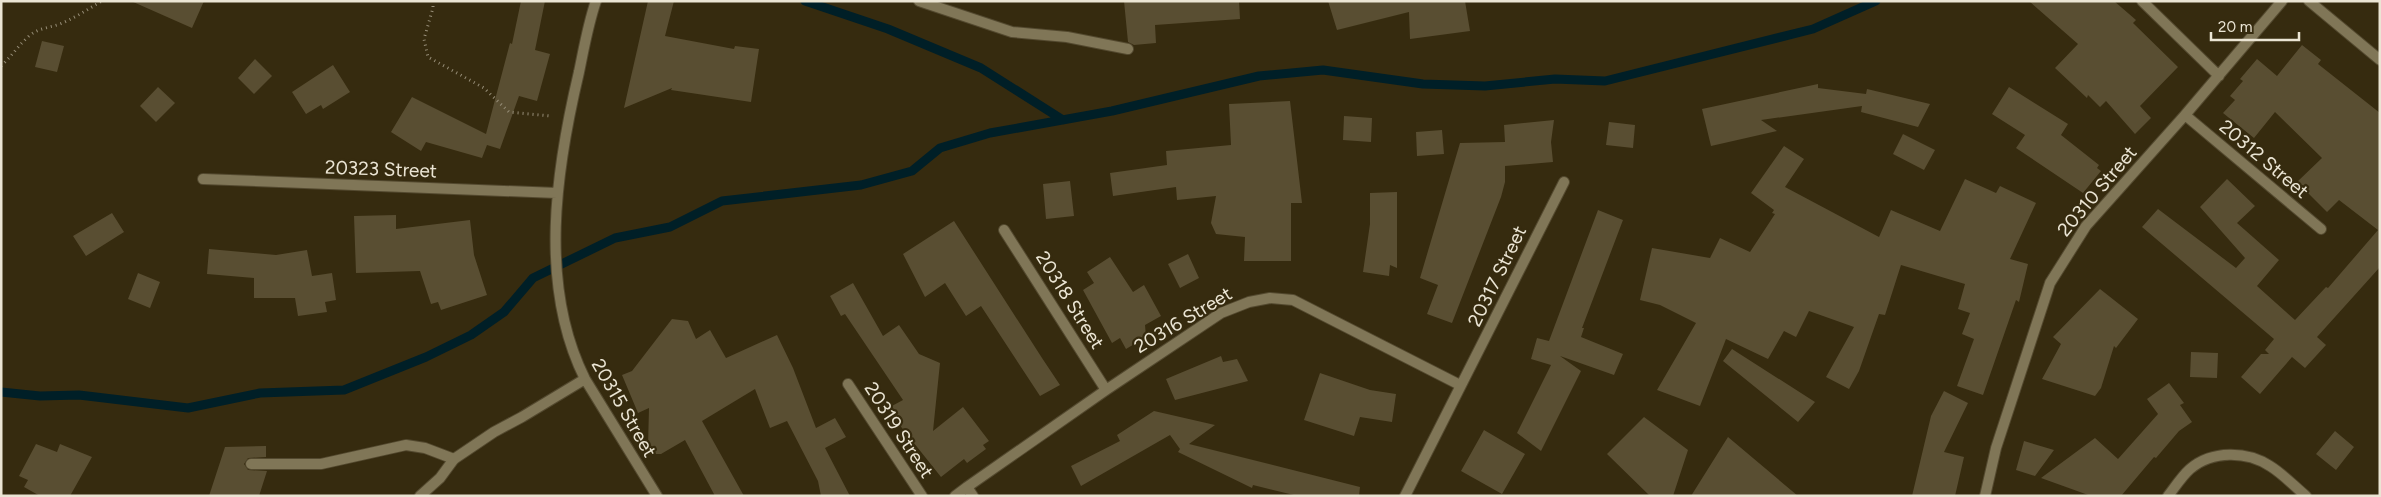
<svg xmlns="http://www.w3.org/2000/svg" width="2381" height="497" font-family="Figtree,sans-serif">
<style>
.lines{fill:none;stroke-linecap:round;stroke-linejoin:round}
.stream{stroke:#001f27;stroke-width:9}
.building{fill:#594e32}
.lane-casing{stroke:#53492f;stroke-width:12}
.street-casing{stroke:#53492f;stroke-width:12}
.path{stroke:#968d77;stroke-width:3;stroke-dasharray:1 4;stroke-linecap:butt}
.lane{stroke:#807657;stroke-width:10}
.street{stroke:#807657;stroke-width:10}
.labels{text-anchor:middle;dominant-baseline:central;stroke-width:4.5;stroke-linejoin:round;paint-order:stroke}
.street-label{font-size:19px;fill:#ebe5d4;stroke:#362b0f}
</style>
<rect width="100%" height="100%" fill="#362b0f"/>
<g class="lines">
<path class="stream" d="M 805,1 L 888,29 L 981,68 L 1063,120
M 1,392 L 40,396 L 79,395 L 188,408 L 260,393 L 344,390 L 426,357 L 471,335 L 504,312 L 533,278 L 615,238 L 670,227 L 722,201 L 861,185 L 912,171 L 940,148 L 990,133 L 1112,111 L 1259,76 L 1323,70 L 1423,84 L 1485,86 L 1555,79 L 1605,81 L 1813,29 L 1876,1"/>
</g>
<path class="building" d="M 131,1 L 204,1 L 192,28 Z
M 521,1 L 545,1 L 535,50 L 550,54 L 537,101 L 519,96 L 500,149 L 487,145 L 482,158 L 426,142 L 421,151 L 391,132 L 412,97 L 486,134 L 510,43 L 512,44 Z
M 648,1 L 674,1 L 665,36 L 734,49 L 735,46 L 759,49 L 751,102 L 671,90 L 672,88 L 624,108 Z
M 1124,1 L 1239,1 L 1240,19 L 1155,25 L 1156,43 L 1134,45 L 1128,42 Z
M 1328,1 L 1465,1 L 1470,31 L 1410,39 L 1409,12 L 1337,30 Z
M 2029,1 L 2114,1 L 2136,20 L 2133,23 L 2178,67 L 2140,106 L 2151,118 L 2135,134 L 2106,101 L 2100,107 L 2088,95 L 2087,98 L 2055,68 L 2078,44 Z
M 42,41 L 64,46 L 57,72 L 35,67 Z
M 2302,45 L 2321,60 L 2318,64 L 2380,113 L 2380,267 L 2317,337 L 2326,345 L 2305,368 L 2292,357 L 2260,394 L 2241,377 L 2261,354 L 2269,354 L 2265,350 L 2274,339 L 2142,227 L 2158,209 L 2236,268 L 2245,258 L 2200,207 L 2227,179 L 2255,206 L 2237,223 L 2279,260 L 2257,286 L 2295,320 L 2326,287 L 2328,288 L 2378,230 L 2339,200 L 2327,212 L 2297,182 L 2322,158 L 2275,112 L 2254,138 L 2223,113 L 2235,100 L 2230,96 L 2243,81 L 2240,79 L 2257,59 L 2277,76 Z
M 255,59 L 272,76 L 254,94 L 238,78 Z
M 333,65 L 350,92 L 323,109 L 321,105 L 306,114 L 292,92 Z
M 1818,84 L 1818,88 L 1866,94 L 1867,89 L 1930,104 L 1918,127 L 1861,112 L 1862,106 L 1761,120 L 1777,131 L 1711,146 L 1702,109 Z
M 158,87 L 175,103 L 156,122 L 140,106 Z
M 2009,87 L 2068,124 L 2061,135 L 2099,165 L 2097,168 L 2101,171 L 2083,193 L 2016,148 L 2025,135 L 1992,114 Z
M 1290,101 L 1302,203 L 1291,203 L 1291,261 L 1244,261 L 1245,237 L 1216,234 L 1211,223 L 1216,196 L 1177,200 L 1176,187 L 1113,196 L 1110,173 L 1167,165 L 1166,151 L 1231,145 L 1229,104 Z
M 1344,116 L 1372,118 L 1371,142 L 1343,140 Z
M 1554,120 L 1551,142 L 1553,162 L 1505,166 L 1505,182 L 1501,197 L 1452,323 L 1427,314 L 1438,285 L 1420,278 L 1460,143 L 1505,142 L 1504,125 Z
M 1609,122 L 1635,125 L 1633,148 L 1606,145 Z
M 1442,130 L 1444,154 L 1417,156 L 1416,132 Z
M 1903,134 L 1935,150 L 1924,170 L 1893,154 Z
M 1784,146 L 1804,159 L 1785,187 L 1879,237 L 1891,210 L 1940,231 L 1965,179 L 1996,193 L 2000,186 L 2036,203 L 2010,259 L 2028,264 L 2019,302 L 2016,300 L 1983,395 L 1957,386 L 1974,339 L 1962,334 L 1970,313 L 1958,309 L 1965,284 L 1901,265 L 1885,315 L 1879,314 L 1859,371 L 1849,389 L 1826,377 L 1854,327 L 1809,311 L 1796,337 L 1784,331 L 1768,359 L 1726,339 L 1700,406 L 1657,390 L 1696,323 L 1660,305 L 1640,300 L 1652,248 L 1710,258 L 1720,238 L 1750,252 L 1775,214 L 1772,213 L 1774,210 L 1751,193 Z
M 1070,181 L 1074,216 L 1046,219 L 1043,184 Z
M 1397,192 L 1397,268 L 1390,265 L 1389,276 L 1363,272 L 1370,224 L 1370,193 Z
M 1598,210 L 1623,220 L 1582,328 L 1584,328 L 1581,337 L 1623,354 L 1614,375 L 1560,356 L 1581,371 L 1541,451 L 1517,433 L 1551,365 L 1531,359 L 1537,338 L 1549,341 Z
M 112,213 L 124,232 L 86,256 L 73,236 Z
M 396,215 L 396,229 L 470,220 L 474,255 L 487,295 L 441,310 L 438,302 L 431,304 L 420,271 L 356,273 L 354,216 Z
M 954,221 L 1042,358 L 1060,385 L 1040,396 L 981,306 L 966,316 L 945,283 L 925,297 L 903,254 Z
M 209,249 L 276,255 L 307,250 L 312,276 L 332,273 L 336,300 L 325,302 L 327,312 L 298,316 L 295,298 L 254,298 L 254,278 L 207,274 Z
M 1188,254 L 1199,278 L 1180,288 L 1168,264 Z
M 1110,257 L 1133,292 L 1144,285 L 1161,316 L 1145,325 L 1146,337 L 1126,349 L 1120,338 L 1112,343 L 1083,290 L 1094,283 L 1087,272 Z
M 138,273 L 160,282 L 150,308 L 128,299 Z
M 853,283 L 883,336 L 899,325 L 919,354 L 940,363 L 933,431 L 963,407 L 989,441 L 983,445 L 986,449 L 967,463 L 964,459 L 941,477 L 898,423 L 890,407 L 903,400 L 845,314 L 841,316 L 830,296 Z
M 2100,289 L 2138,319 L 2116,348 L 2114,346 L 2101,388 L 2095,396 L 2042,379 L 2061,344 L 2053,337 Z
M 672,319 L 688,321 L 696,339 L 710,330 L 726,358 L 777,335 L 793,368 L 816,428 L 835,418 L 846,437 L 825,448 L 850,496 L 821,496 L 818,481 L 787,421 L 770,428 L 755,389 L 702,421 L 744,496 L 715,496 L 685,440 L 661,454 L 655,454 L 651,450 L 648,446 L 649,408 L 638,413 L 622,375 L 632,371 Z
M 1732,349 L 1815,402 L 1798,422 L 1723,361 Z
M 2191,352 L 2218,353 L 2217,378 L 2190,377 Z
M 1221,356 L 1223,362 L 1237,359 L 1248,381 L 1175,400 L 1166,379 Z
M 1320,373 L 1370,390 L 1396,394 L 1392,422 L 1360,417 L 1354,436 L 1304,420 Z
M 2169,383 L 2184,403 L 2180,405 L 2192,422 L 2179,431 L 2156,458 L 2154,457 L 2121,496 L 2091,496 L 2041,478 L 2095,438 L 2118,459 L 2158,414 L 2147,399 Z
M 1944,391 L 1968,403 L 1944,452 L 1964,457 L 1955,496 L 1912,496 L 1931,416 Z
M 1154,411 L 1215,425 L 1189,444 L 1360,487 L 1359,496 L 1298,496 L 1253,485 L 1252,488 L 1178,452 L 1180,449 L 1170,435 L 1081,486 L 1071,466 L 1120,441 L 1117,435 Z
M 1644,417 L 1688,450 L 1673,496 L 1650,496 L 1607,454 Z
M 1484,430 L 1525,454 L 1502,494 L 1461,471 Z
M 2335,431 L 2354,447 L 2336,470 L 2316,454 Z
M 1728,437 L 1798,496 L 1691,496 Z
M 2024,441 L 2054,450 L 2035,476 L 2016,470 Z
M 36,444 L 57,452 L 60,444 L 92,457 L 70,496 L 40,496 L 24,487 L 28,480 L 19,476 Z
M 266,446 L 266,457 L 248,458 L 244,464 L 248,470 L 267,471 L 259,496 L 209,496 L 225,447 Z"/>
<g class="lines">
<defs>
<path id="lane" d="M 251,464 L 321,464 L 406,445 L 425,448 L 454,459"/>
<path id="street" d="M 596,1 C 588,24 584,48 579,72 C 556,169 538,285 585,379 L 657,496
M 919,1 L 1012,32 L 1067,37 L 1128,49
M 2142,1 L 2219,76
M 2309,1 L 2380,60
M 2185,115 L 2321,229
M 203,179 L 557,193
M 1004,230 L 1106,390
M 848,384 L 922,496
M 967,487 L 1106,390 L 1221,313 L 1249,302 L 1270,298 L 1293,300 L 1460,385
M 420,496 L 440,478 L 454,459 L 494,432 L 522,417 L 585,379
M 955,496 L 967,487 L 973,496
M 1405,496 L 1564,182
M 1985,496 L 1996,448 L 2050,283 L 2086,226 L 2185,115 L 2282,1
M 2168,496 C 2175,487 2182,476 2190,469 C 2212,450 2247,451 2270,466 C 2283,474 2294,486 2306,496"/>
</defs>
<use href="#lane" class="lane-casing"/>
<use href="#street" class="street-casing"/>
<path class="path" d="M 433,1 L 433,8 L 424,39 L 428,57 L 484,88 L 509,112 L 550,116
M 1,66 C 11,57 18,46 28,37 C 37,28 49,28 60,24 C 75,18 88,9 102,1"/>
<use href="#lane" class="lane"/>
<use href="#street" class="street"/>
</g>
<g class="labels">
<g class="street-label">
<text transform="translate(2264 159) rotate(40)">20312 Street</text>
<text transform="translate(381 169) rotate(2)">20323 Street</text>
<text transform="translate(2097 191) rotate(-50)">20310 Street</text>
<text transform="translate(1497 276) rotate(-64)">20317 Street</text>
<text transform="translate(1070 300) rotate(58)">20318 Street</text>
<text transform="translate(1183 320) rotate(-31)">20316 Street</text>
<text transform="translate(624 408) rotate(60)">20315 Street</text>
<text transform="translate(899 430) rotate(57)">20319 Street</text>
</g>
</g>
<rect width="2381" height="497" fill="none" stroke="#ebe5d4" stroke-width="5"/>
<path d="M2211 32v8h88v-8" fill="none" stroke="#ebe5d4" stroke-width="2.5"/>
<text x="2218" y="32" font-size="15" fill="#ebe5d4" stroke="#362b0f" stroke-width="4" paint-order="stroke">20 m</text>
</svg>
